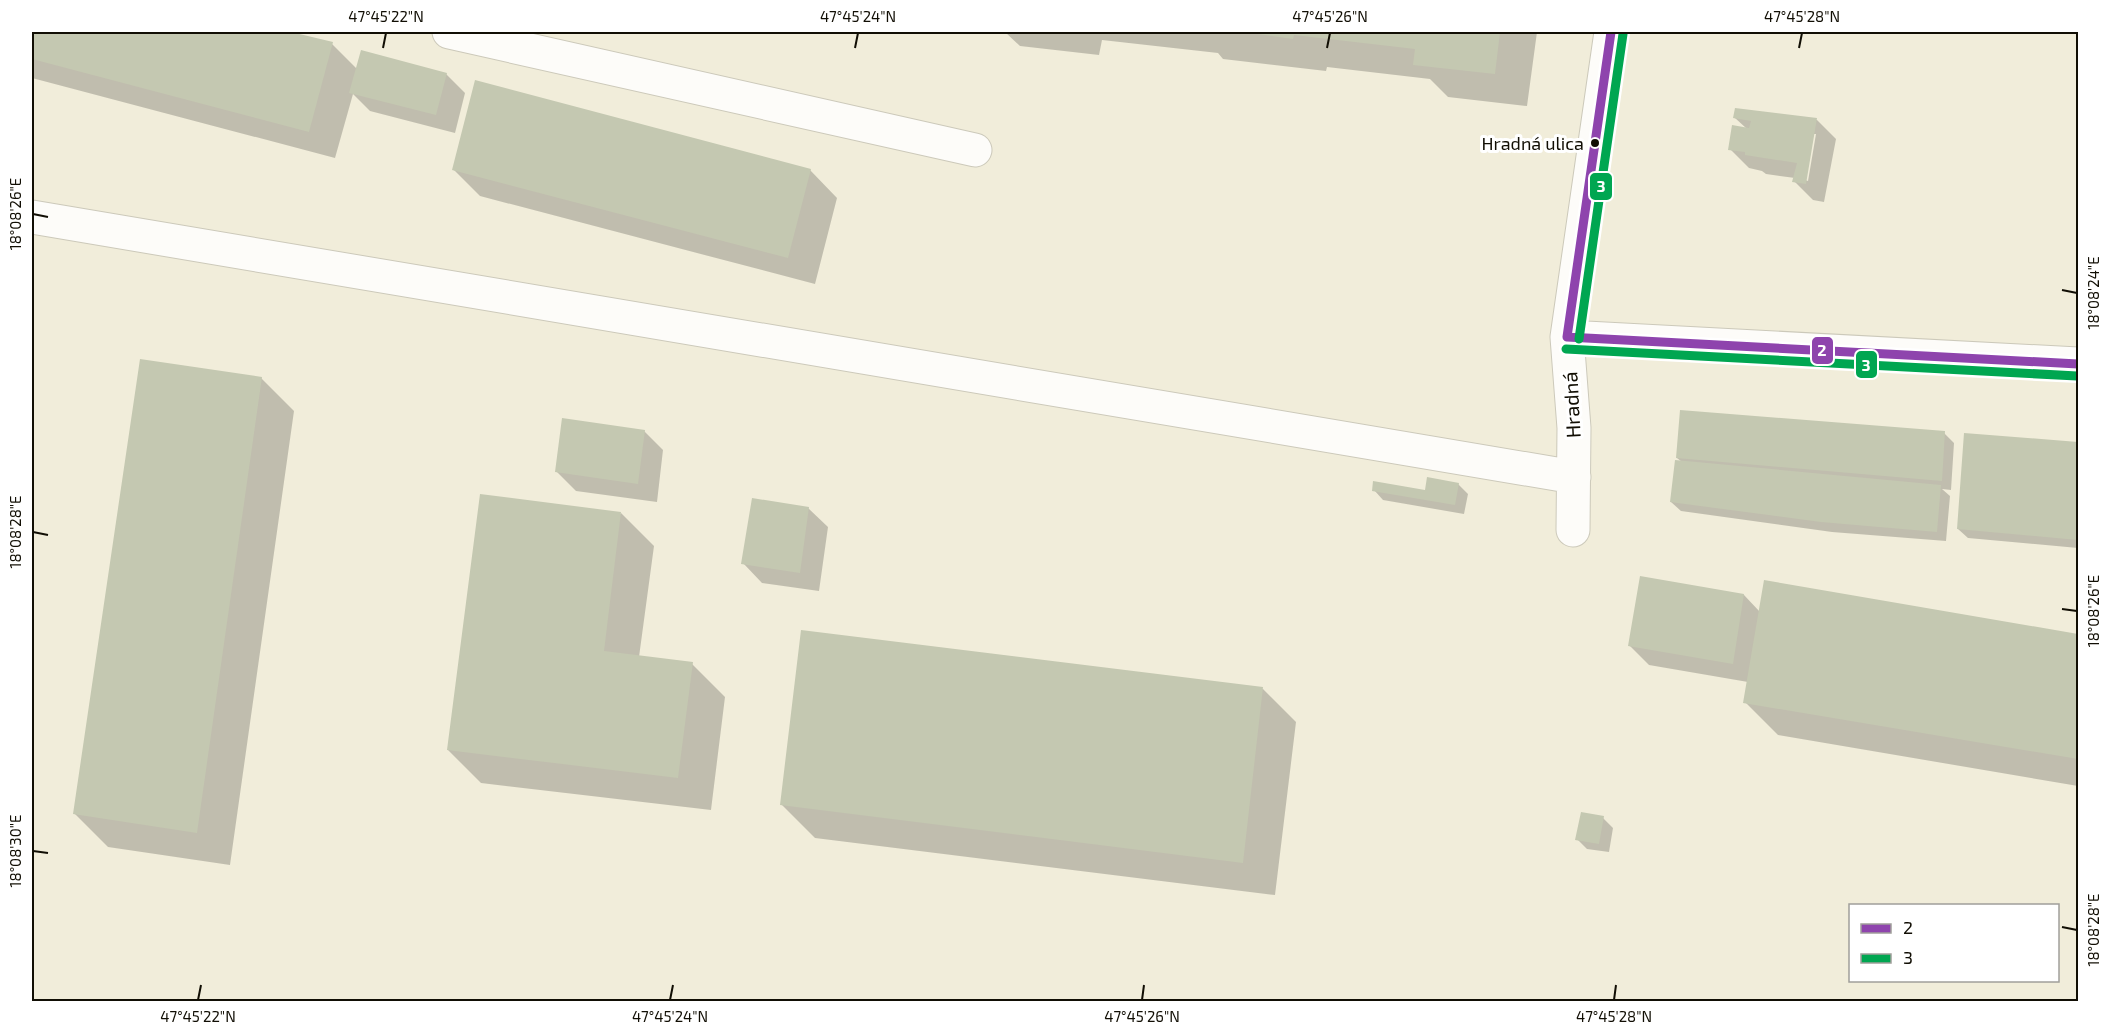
<svg xmlns="http://www.w3.org/2000/svg" width="2110" height="1033" font-family="'Exo 2',sans-serif">
<style>
.shadow{fill:#0003;fill-rule:evenodd}
.building{fill:#c4c8b1}
.lines{fill:none;stroke-linecap:round;stroke-linejoin:round}
.minor-casing{stroke:#ccc9ba;stroke-width:35}
.minor{stroke:#fdfcf9;stroke-width:33}
.bus-1-casing{stroke:#fff;stroke-width:14}
.bus-2-casing{stroke:#fff;stroke-width:14}
.bus-1{stroke:#8e44ad;stroke-width:9}
.bus-2{stroke:#00a651;stroke-width:9}
.ticks{fill:none;stroke:#110e04;stroke-width:2}
.bus-dot{fill:#110e04;stroke:#fff;stroke-width:2}
.labels{text-anchor:middle;dominant-baseline:central;stroke-width:6;stroke-linejoin:round;paint-order:stroke}
.bus-label{font-size:18px;fill:#110e04;stroke:#fff;text-anchor:end}
.street-label{font-size:20px;fill:#110e04;stroke:#fff}
.line-badge{stroke:#fff;stroke-width:2}
.badge-label{font-size:16px;text-anchor:middle;font-weight:bold;fill:#fff}
.neatline{fill:none;stroke:#110e04;stroke-width:2}
.ticks-label{font-size:15px;text-anchor:middle;fill:#110e04}
</style>
<rect width="100%" height="100%" fill="#f1edda"/>
<path class="shadow" d="M 32,32 L 285,32 L 332,44 L 357,69 L 446,74 L 465,93 L 455,133 L 370,111 L 353,94 L 335,158 L 32,78 Z
M 1005,32 L 1537,32 L 1527,106 L 1448,97 L 1430,79 L 1327,67 L 1326,71 L 1223,59 L 1218,53 L 1102,40 L 1099,55 L 1020,46 Z
M 1736,110 L 1817,120 L 1836,139 L 1824,202 L 1813,200 L 1794,181 L 1795,178 L 1766,174 L 1762,171 L 1749,168 L 1730,149 L 1746,128 L 1735,118 ZM 1813,134 L 1816,134 L 1808,181 L 1805,180 Z
M 453,169 L 810,170 L 837,198 L 815,284 L 480,196 Z
M 261,378 L 294,411 L 230,865 L 108,847 L 75,814 Z
M 644,431 L 663,450 L 657,502 L 576,491 L 557,472 Z
M 1944,433 L 1954,443 L 1951,490 L 1942,489 L 1950,496 L 1946,541 L 1832,532 L 1681,511 L 1671,502 L 1682,462 L 1677,458 Z
M 1966,434 L 2078,443 L 2078,548 L 1968,538 L 1958,529 Z
M 1458,484 L 1468,494 L 1464,514 L 1383,500 L 1374,490 L 1426,491 Z
M 808,508 L 828,527 L 819,591 L 762,583 L 743,563 Z
M 621,513 L 654,546 L 639,657 L 692,664 L 725,697 L 711,810 L 481,783 L 448,750 Z
M 1641,578 L 1744,595 L 1760,612 L 1765,582 L 2078,635 L 2078,786 L 1778,735 L 1745,702 L 1748,682 L 1649,665 L 1630,646 Z
M 1263,689 L 1296,722 L 1275,895 L 815,838 L 782,805 Z
M 1603,818 L 1613,828 L 1609,852 L 1587,849 L 1577,839 Z"/>
<path class="building" d="M 32,32 L 291,32 L 333,42 L 309,132 L 32,59 Z
M 1243,32 L 1500,32 L 1495,74 L 1413,65 L 1415,49 L 1294,35 L 1293,39 Z
M 361,50 L 447,73 L 436,115 L 349,93 Z
M 475,80 L 811,169 L 788,258 L 452,170 Z
M 1735,108 L 1817,118 L 1806,184 L 1792,182 L 1797,163 L 1745,155 L 1745,152 L 1728,150 L 1732,125 L 1749,128 L 1751,121 L 1733,118 Z
M 140,359 L 262,377 L 197,833 L 73,814 Z
M 1680,410 L 1945,431 L 1942,481 L 1676,458 Z
M 562,418 L 645,430 L 638,484 L 555,472 Z
M 1964,433 L 2078,442 L 2078,540 L 1957,529 Z
M 1675,460 L 1941,485 L 1937,532 L 1821,522 L 1670,502 Z
M 1427,477 L 1459,483 L 1455,505 L 1372,491 L 1373,481 L 1425,490 Z
M 480,494 L 621,512 L 604,651 L 693,662 L 678,778 L 447,750 Z
M 752,498 L 809,507 L 800,573 L 741,564 Z
M 1640,576 L 1744,594 L 1733,664 L 1628,646 Z
M 1764,580 L 2078,634 L 2078,759 L 1743,703 Z
M 801,630 L 1263,687 L 1243,863 L 780,805 Z
M 1581,812 L 1604,816 L 1599,844 L 1575,840 Z"/>
<g class="lines">
<defs>
<path id="minor" d="M 449,32 L 975,150
M 32,217 L 1574,477
M 1567,337 L 2078,364
M 1573,530 L 1574,428 L 1567,337 L 1611,32"/>
</defs>
<use href="#minor" class="minor-casing"/>
<use href="#minor" class="minor"/>
<defs>
<path id="bus-1" d="M 1567,337 L 2078,364
M 1567,337 L 1611,32"/>
<path id="bus-2" d="M 1579,339 L 1623,34
M 1566,349 L 2077,376"/>
</defs>
<use href="#bus-1" class="bus-1-casing"/>
<use href="#bus-2" class="bus-2-casing"/>
<use href="#bus-1" class="bus-1"/>
<use href="#bus-2" class="bus-2"/>
</g>
<path class="ticks" d="M 383,48 L 386,33M 855,48 L 858,33M 1327,48 L 1330,33M 1799,48 L 1802,33M 33,214 L 48,217M 2062,290 L 2077,293M 33,532 L 48,535M 2062,609 L 2077,611M 33,851 L 48,853M 2062,927 L 2077,930M 198,1000 L 201,985M 670,1000 L 673,985M 1142,1000 L 1144,985M 1614,1000 L 1616,985"/>
<circle class="bus-dot" cx="1595" cy="143" r="5"/>
<g class="labels">
<g class="bus-label">
<text x="1584" y="143">Hradná ulica</text>
</g>
<g class="street-label">
<text transform="translate(1571 405) rotate(-93)">Hradná</text>
</g>
</g>
<g class="line-badge">
<rect x="1589" y="172" width="24" height="29" rx="6" fill="#00a651"/>
<rect x="1811" y="336" width="23" height="29" rx="6" fill="#8e44ad"/>
<rect x="1855" y="350" width="23" height="29" rx="6" fill="#00a651"/>
</g>
<g class="badge-label">
<text x="1601" y="192">3</text>
<text x="1822" y="356">2</text>
<text x="1866" y="371">3</text>
</g>
<rect width="2110" height="1033" fill="none" stroke="#ffffff" stroke-width="66"/>
<rect x="1849" y="904" width="210" height="78" fill="#ffffff" stroke="#a09f9b" stroke-width="1.5"/>
<rect x="1861" y="924" width="30" height="9" fill="#8e44ad" stroke="#a09f9b" stroke-width="1.5"/>
<text x="1903" y="934" font-size="18" fill="#110e04">2</text>
<rect x="1861" y="954" width="30" height="9" fill="#00a651" stroke="#a09f9b" stroke-width="1.5"/>
<text x="1903" y="964" font-size="18" fill="#110e04">3</text>
<rect x="33" y="33" width="2044" height="967" class="neatline"/>
<g class="ticks-label">
<text x="386" y="22">47°45'22"N</text>
<text x="858" y="22">47°45'24"N</text>
<text x="1330" y="22">47°45'26"N</text>
<text x="1802" y="22">47°45'28"N</text>
<text transform="translate(16 214) rotate(-90)" y="5">18°08'26"E</text>
<text transform="translate(2094 293) rotate(-90)" y="5">18°08'24"E</text>
<text transform="translate(16 532) rotate(-90)" y="5">18°08'28"E</text>
<text transform="translate(2094 611) rotate(-90)" y="5">18°08'26"E</text>
<text transform="translate(16 851) rotate(-90)" y="5">18°08'30"E</text>
<text transform="translate(2094 930) rotate(-90)" y="5">18°08'28"E</text>
<text x="198" y="1022">47°45'22"N</text>
<text x="670" y="1022">47°45'24"N</text>
<text x="1142" y="1022">47°45'26"N</text>
<text x="1614" y="1022">47°45'28"N</text>
</g>
</svg>
